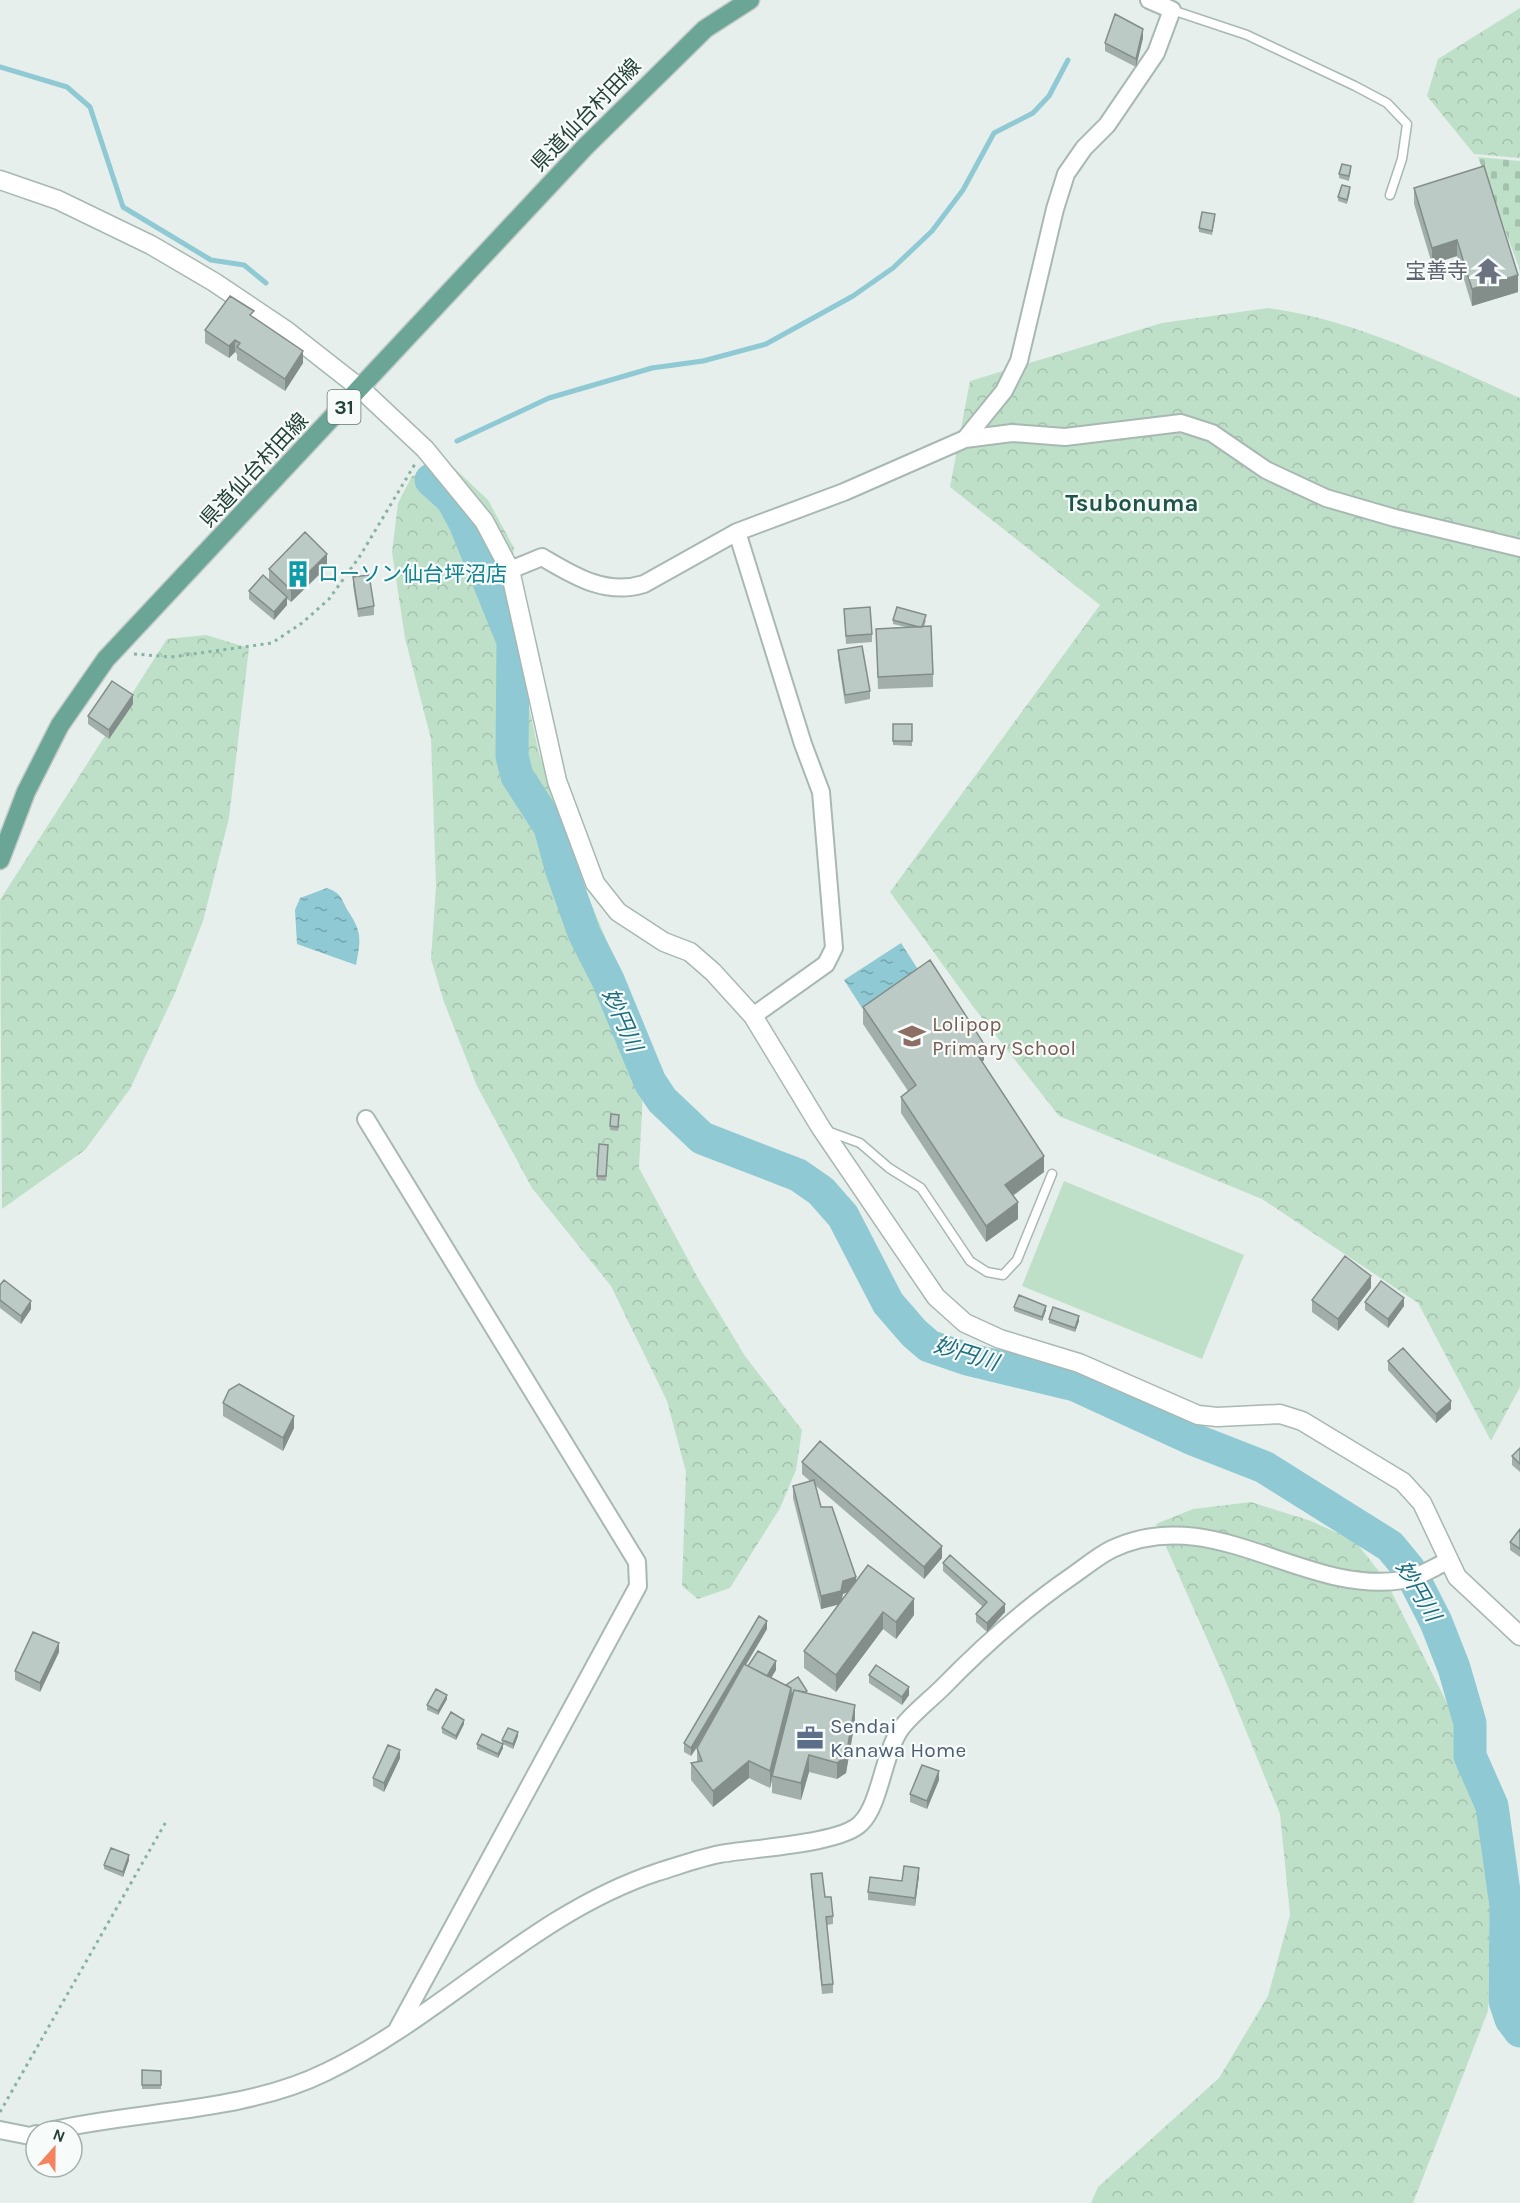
<svg xmlns="http://www.w3.org/2000/svg" width="1520" height="2203" font-family="Karla,'Noto Sans JP',sans-serif">
<style>
.green{fill:#bfe0c8}
.forest{fill:url(#forest-crowns)}
.cemetery{fill:url(#cemetery-stones)}
.water{fill:url(#water-ripples)}
.lines{fill:none;stroke-linecap:round;stroke-linejoin:round}
.stream{stroke:#8ec9d4;stroke-width:5}
.river{stroke:#8ec9d4;stroke-width:33}
.service-casing{stroke:#a8b8b2;stroke-width:11}
.minor-casing{stroke:#a8b8b2;stroke-width:20}
.tertiary-casing{stroke:#a8b8b2;stroke-width:21}
.primary-casing{stroke:#c2cac8;stroke-width:21}
.path{stroke:#86b3a5;stroke-width:3;stroke-dasharray:3 4.5;stroke-linecap:butt}
.service{stroke:#fff;stroke-width:8}
.minor{stroke:#fff;stroke-width:16}
.tertiary{stroke:#fff;stroke-width:18}
.primary{stroke:#6aa596;stroke-width:18}
.wall{fill:#a1aea9;fill-rule:evenodd}
.shaded-wall{fill:#838d89}
.building{fill:#bbcac4;stroke:#838d89;stroke-width:1.5}
.labels{text-anchor:middle;dominant-baseline:central;stroke-width:4.5;stroke-linejoin:round;paint-order:stroke}
.shield{fill:#f7fbf9;stroke:#637a73;stroke-width:1.5}
.shield-label{font-size:20px;font-weight:bold;fill:#24423a}
.street-label{font-size:21px;fill:#24423a;stroke:#f7fbf9}
.worship-label{font-size:21px;fill:#5b616d;stroke:#f7fbf9;text-anchor:end}
.culture-label{font-size:21px;fill:#0d838f;stroke:#f7fbf9;text-anchor:start}
.education-label{font-size:21px;fill:#785e54;stroke:#f7fbf9;text-anchor:start}
.service-label{font-size:21px;fill:#4e5e75;stroke:#f7fbf9;text-anchor:start}
.water-label{font-size:22px;font-style:italic;fill:#1c6f80;stroke:#f7fbf9}
.quarter-label{font-size:24px;font-weight:bold;fill:#1f5548;stroke:#f7fbf9}
</style>
<defs>
<pattern id="forest-crowns" width="20" height="18" patternUnits="userSpaceOnUse" patternTransform="scale(1.5)"><rect width="20" height="18" fill="#bfe0c8"/><path d="M2 6a3 3 0 1 1 6 0M12 15a3 3 0 1 1 6 0" fill="none" stroke="#a4c1ad"/></pattern>
<pattern id="cemetery-stones" width="16" height="16" patternUnits="userSpaceOnUse" patternTransform="scale(1.5)"><rect width="16" height="16" fill="#bfe0c8"/><path d="M2 7V4a2 2 0 0 1 4 0v3zM10 15v-3a2 2 0 0 1 4 0v3z" fill="#a4c1ad"/></pattern>
<pattern id="water-ripples" width="26" height="14" patternUnits="userSpaceOnUse" patternTransform="scale(1.5)"><rect width="26" height="14" fill="#8ec9d4"/><path d="M2 4q2-2 4 0t4 0M15 11q2-2 4 0t4 0" fill="none" stroke="#74a5ad"/></pattern>
</defs>
<rect width="100%" height="100%" fill="#e6efeb"/>
<path class="green" d="M 1064,1181 L 1244,1255 L 1202,1359 L 1022,1286 Z"/>
<path class="forest" d="M 1520,8 L 1520,158 L 1474,154 L 1427,96 L 1438,59 Z
M 1268,308 C 1357,320 1439,362 1520,398 L 1520,1387 L 1491,1441 L 1418,1303 L 1262,1199 L 1059,1116 L 975,1009 L 890,892 L 1100,605 L 950,487 L 970,381 L 1162,323 Z
M 451,465 L 488,500 L 514,548 L 507,600 L 538,750 L 579,875 L 646,1034 L 639,1168 L 699,1280 L 745,1356 L 802,1430 L 796,1470 L 780,1508 L 730,1588 L 698,1599 L 682,1586 L 686,1472 L 667,1401 L 611,1286 L 532,1188 L 477,1086 L 444,1002 L 431,959 L 436,886 L 431,739 L 405,638 L 392,552 L 398,503 L 412,476 Z
M 206,635 L 249,648 L 229,818 L 203,921 L 175,993 L 130,1089 L 85,1150 L 2,1209 L 0,900 L 167,639 Z
M 1251,1502 L 1311,1521 L 1355,1541 L 1385,1579 L 1463,1735 L 1491,1846 L 1488,2011 L 1413,2203 L 1091,2203 L 1098,2187 L 1219,2078 L 1268,1996 L 1290,1915 L 1280,1814 L 1224,1677 L 1156,1524 L 1193,1509 Z"/>
<path class="cemetery" d="M 1478,157 L 1520,161 L 1520,270 Z"/>
<path class="water" d="M 327,888 C 341,893 341,898 348,911 C 362,932 361,939 356,965 L 297,944 L 295,910 L 300,898 Z
M 901,943 L 921,974 L 864,1011 L 844,980 Z"/>
<g class="lines">
<path class="stream" d="M 0,67 L 67,87 L 90,107 L 123,207 L 211,260 L 244,265 L 266,283
M 457,441 L 549,398 L 652,368 L 703,361 L 766,344 L 853,296 L 893,268 L 932,231 L 963,190 L 994,133 L 1033,113 L 1049,96 L 1068,60"/>
<path class="river" d="M 431,480 L 452,499 L 465,523 L 513,641 L 512,756 L 517,776 L 550,827 L 561,868 L 584,933 L 608,980 L 650,1082 L 662,1100 L 702,1138 L 798,1175 L 821,1191 L 843,1216 L 888,1303 L 914,1333 L 929,1346 L 967,1359 L 1075,1385 L 1195,1440 L 1264,1467 L 1390,1546 L 1409,1569 L 1436,1622 L 1454,1668 L 1470,1723 L 1470,1756 L 1492,1806 L 1506,1906 L 1505,2001 L 1511,2019 L 1520,2031"/>
<defs>
<path id="service" d="M 1172,10 L 1247,35 L 1355,86 L 1387,103 L 1407,124 L 1402,159 L 1390,195
M 827,1131 L 860,1143 L 889,1168 L 921,1188 L 970,1261 L 987,1272 L 1003,1275 L 1017,1260 L 1052,1174"/>
<path id="minor" d="M 965,439 L 1004,391 L 1019,361 L 1055,209 L 1066,174 L 1084,148 L 1107,125 L 1156,53 L 1172,10 L 1149,0
M 737,532 L 803,744 L 821,792 L 834,948 L 826,964 L 753,1016
M 510,570 L 542,557 C 574,576 606,596 644,584 L 737,532 L 844,492 L 965,439 L 1012,433 L 1065,437 L 1181,423 L 1212,433 L 1266,470 L 1326,498 L 1395,518 L 1520,548
M 366,1119 L 637,1562 L 638,1586 L 398,2028
M 0,2130 L 30,2136 L 36,2134
M 49,2131 C 138,2110 243,2113 326,2072 C 443,2016 533,1913 658,1872 C 678,1866 699,1858 720,1854 C 752,1848 842,1844 861,1823 C 881,1803 883,1752 902,1727 C 914,1712 930,1700 943,1687 C 983,1646 1024,1609 1072,1576 C 1085,1567 1098,1556 1112,1549 C 1213,1501 1303,1596 1403,1580 C 1418,1578 1434,1567 1448,1561"/>
<path id="tertiary" d="M 0,180 L 58,200 L 151,245 L 214,282 L 287,331 L 361,389 L 425,449 L 484,521 L 510,570 L 557,781 L 595,883 L 618,912 L 664,942 L 690,952 L 713,972 L 753,1016 L 821,1128 L 936,1297 L 965,1323 L 1000,1339 L 1079,1363 L 1198,1415 L 1217,1417 L 1280,1414 L 1302,1421 L 1403,1482 L 1422,1503 L 1457,1577 L 1520,1636"/>
<path id="primary" d="M 0,860 L 26,792 L 60,725 L 106,659 L 586,146 L 705,29 L 750,0"/>
</defs>
<use href="#service" class="service-casing"/>
<use href="#minor" class="minor-casing"/>
<use href="#tertiary" class="tertiary-casing"/>
<use href="#primary" class="primary-casing"/>
<path class="path" d="M 134,654 L 171,657 L 272,643 L 302,623 L 329,599 L 360,556 L 415,464
M 0,2112 L 167,1820"/>
<use href="#service" class="service"/>
<use href="#minor" class="minor"/>
<use href="#tertiary" class="tertiary"/>
<use href="#primary" class="primary"/>
</g>
<path class="wall" d="M 1143,38 L 1136,67 L 1105,51 L 1105,43 Z
M 1351,170 L 1349,181 L 1339,178 L 1339,174 Z
M 1414,188 L 1518,292 L 1472,306 L 1457,256 L 1432,264 L 1414,204 Z
M 1350,192 L 1347,204 L 1338,201 L 1338,197 Z
M 1215,218 L 1212,235 L 1199,232 L 1199,228 Z
M 254,318 L 303,363 L 285,391 L 237,360 L 237,354 L 235,352 L 229,358 L 205,343 L 205,330 Z
M 327,567 L 291,602 L 287,599 L 287,605 L 274,620 L 249,599 L 249,591 L 269,581 L 269,569 Z
M 353,577 L 374,606 L 374,615 L 358,617 L 353,585 Z
M 844,609 L 872,634 L 872,642 L 846,644 Z
M 893,620 L 926,620 L 924,627 L 933,674 L 933,687 L 878,689 L 876,629 L 906,627 L 893,624 Z
M 838,650 L 870,691 L 870,699 L 845,704 L 838,658 Z
M 133,704 L 109,739 L 88,724 L 88,716 Z
M 893,724 L 912,724 L 912,746 L 893,745 Z
M 863,1007 L 984,1060 L 982,1062 L 1044,1172 L 1013,1196 L 1018,1219 L 986,1242 L 901,1113 L 901,1097 L 908,1091 L 863,1024 Z
M 611,1114 L 619,1115 L 618,1131 L 610,1130 Z
M 599,1144 L 608,1145 L 606,1181 L 597,1180 Z
M 0,1285 L 31,1309 L 21,1324 L 0,1308 Z
M 1371,1288 L 1338,1331 L 1312,1312 L 1312,1300 Z
M 1365,1302 L 1404,1306 L 1388,1328 L 1365,1310 Z
M 1014,1307 L 1046,1310 L 1042,1321 L 1014,1311 Z
M 1049,1319 L 1079,1321 L 1075,1332 L 1049,1323 Z
M 1388,1361 L 1451,1409 L 1436,1423 L 1388,1370 Z
M 223,1403 L 294,1428 L 283,1451 L 223,1416 Z
M 1520,1448 L 1520,1472 L 1512,1465 L 1512,1456 Z
M 802,1462 L 942,1558 L 924,1579 L 815,1485 L 821,1507 L 856,1581 L 914,1615 L 896,1639 L 883,1629 L 836,1692 L 804,1668 L 804,1651 L 839,1604 L 821,1609 L 793,1498 L 793,1486 L 810,1481 L 802,1474 ZM 848,1592 L 841,1600 L 843,1594 Z
M 1520,1529 L 1520,1557 L 1510,1550 L 1510,1542 Z
M 943,1563 L 1005,1612 L 987,1632 L 976,1622 L 976,1614 L 983,1607 L 943,1571 Z
M 767,1629 L 746,1665 L 748,1666 L 776,1670 L 771,1677 L 786,1685 L 807,1693 L 855,1721 L 846,1773 L 837,1779 L 809,1772 L 801,1800 L 772,1793 L 772,1781 L 770,1788 L 749,1778 L 713,1807 L 691,1780 L 691,1763 L 697,1762 L 697,1748 L 691,1756 L 684,1752 L 684,1743 Z
M 59,1652 L 40,1692 L 15,1680 L 15,1671 Z
M 869,1675 L 909,1695 L 902,1705 L 869,1683 Z
M 447,1699 L 438,1715 L 427,1710 L 427,1705 Z
M 464,1724 L 456,1740 L 442,1733 L 442,1728 Z
M 518,1736 L 513,1749 L 503,1744 L 503,1748 L 498,1758 L 477,1749 L 477,1744 L 502,1744 L 502,1740 Z
M 400,1758 L 384,1792 L 373,1786 L 373,1778 Z
M 939,1780 L 927,1809 L 910,1802 L 910,1794 Z
M 129,1860 L 123,1877 L 104,1869 L 104,1865 Z
M 811,1874 L 825,1897 L 833,1916 L 833,1924 L 827,1925 L 833,1984 L 833,1993 L 822,1994 L 811,1882 Z
M 919,1876 L 915,1906 L 868,1900 L 868,1892 Z
M 142,2070 L 161,2071 L 161,2089 L 142,2089 Z"/>
<path class="shaded-wall" d="M 1143,29 L 1143,38 L 1136,67 L 1136,59 Z
M 1457,240 L 1457,256 L 1432,264 L 1432,248 Z
M 1518,275 L 1518,292 L 1472,306 L 1472,289 Z
M 235,340 L 235,352 L 229,358 L 229,346 Z
M 303,351 L 303,363 L 285,391 L 285,379 Z
M 327,554 L 327,567 L 291,602 L 291,590 Z
M 287,597 L 287,605 L 274,620 L 274,612 Z
M 133,695 L 133,704 L 109,739 L 109,730 Z
M 984,1044 L 984,1060 L 975,1068 L 975,1051 Z
M 1044,1156 L 1044,1172 L 1005,1201 L 1005,1185 Z
M 1018,1202 L 1018,1219 L 986,1242 L 986,1226 Z
M 1371,1276 L 1371,1288 L 1338,1331 L 1338,1319 Z
M 1404,1298 L 1404,1306 L 1388,1328 L 1388,1319 Z
M 31,1301 L 31,1309 L 21,1324 L 21,1316 Z
M 1046,1306 L 1046,1310 L 1042,1321 L 1042,1317 Z
M 1079,1316 L 1079,1321 L 1075,1332 L 1075,1328 Z
M 1451,1401 L 1451,1409 L 1436,1423 L 1436,1414 Z
M 294,1416 L 294,1428 L 283,1451 L 283,1438 Z
M 942,1546 L 942,1558 L 924,1579 L 924,1567 Z
M 856,1577 L 856,1589 L 843,1594 L 841,1604 L 821,1609 L 821,1596 L 843,1581 Z
M 914,1599 L 914,1615 L 896,1639 L 896,1622 Z
M 1005,1604 L 1005,1612 L 987,1632 L 987,1623 Z
M 883,1612 L 883,1629 L 836,1692 L 836,1675 Z
M 767,1621 L 767,1629 L 691,1756 L 691,1748 Z
M 59,1643 L 59,1652 L 40,1692 L 40,1683 Z
M 776,1661 L 776,1670 L 765,1688 L 765,1680 Z
M 909,1687 L 909,1695 L 902,1705 L 902,1697 Z
M 791,1688 L 791,1704 L 772,1776 L 770,1788 L 770,1771 Z
M 447,1695 L 447,1699 L 438,1715 L 438,1711 Z
M 855,1705 L 855,1721 L 846,1773 L 837,1779 L 837,1763 Z
M 464,1720 L 464,1724 L 456,1740 L 456,1736 Z
M 518,1732 L 518,1736 L 513,1749 L 513,1744 Z
M 503,1744 L 503,1748 L 498,1758 L 498,1754 Z
M 400,1750 L 400,1758 L 384,1792 L 384,1783 Z
M 809,1755 L 809,1772 L 801,1800 L 801,1783 Z
M 749,1761 L 749,1778 L 713,1807 L 713,1791 Z
M 939,1771 L 939,1780 L 927,1809 L 927,1801 Z
M 129,1855 L 129,1860 L 123,1877 L 123,1872 Z
M 919,1868 L 919,1876 L 915,1906 L 915,1898 Z"/>
<path class="building" d="M 1115,14 L 1143,29 L 1136,59 L 1105,43 Z
M 1342,164 L 1351,166 L 1349,176 L 1339,174 Z
M 1484,166 L 1518,275 L 1472,289 L 1457,240 L 1432,248 L 1414,188 Z
M 1342,185 L 1350,187 L 1347,200 L 1338,197 Z
M 1202,212 L 1215,214 L 1212,231 L 1199,228 Z
M 230,296 L 254,311 L 250,315 L 303,351 L 285,379 L 237,347 L 240,343 L 235,340 L 229,346 L 205,330 Z
M 305,532 L 327,554 L 291,590 L 269,569 Z
M 263,575 L 287,597 L 274,612 L 249,591 Z
M 369,575 L 374,606 L 358,609 L 353,577 Z
M 870,607 L 872,634 L 846,636 L 844,609 Z
M 897,607 L 926,615 L 922,627 L 919,627 L 893,620 Z
M 931,626 L 933,674 L 878,677 L 876,629 Z
M 862,646 L 870,691 L 845,695 L 838,650 Z
M 112,681 L 133,695 L 109,730 L 88,716 Z
M 893,724 L 912,724 L 912,741 L 893,741 Z
M 930,960 L 984,1044 L 975,1051 L 1044,1156 L 1005,1185 L 1018,1202 L 986,1226 L 901,1097 L 916,1085 L 863,1007 Z
M 611,1114 L 619,1115 L 618,1127 L 610,1126 Z
M 599,1144 L 608,1145 L 606,1176 L 597,1176 Z
M 1345,1256 L 1371,1276 L 1338,1319 L 1312,1300 Z
M 4,1280 L 31,1301 L 21,1316 L 0,1300 L 0,1285 Z
M 1381,1281 L 1404,1298 L 1388,1319 L 1365,1302 Z
M 1019,1295 L 1046,1306 L 1042,1317 L 1014,1307 Z
M 1053,1307 L 1079,1316 L 1075,1328 L 1049,1319 Z
M 1403,1348 L 1451,1401 L 1436,1414 L 1388,1361 Z
M 239,1384 L 294,1416 L 283,1438 L 223,1403 L 229,1390 Z
M 820,1441 L 942,1546 L 924,1567 L 802,1462 Z
M 1520,1448 L 1520,1464 L 1512,1456 Z
M 814,1480 L 821,1507 L 832,1507 L 856,1577 L 843,1581 L 841,1591 L 821,1596 L 793,1486 Z
M 1520,1529 L 1520,1549 L 1510,1542 Z
M 950,1555 L 1005,1604 L 987,1623 L 976,1614 L 987,1602 L 943,1563 Z
M 868,1565 L 914,1599 L 896,1622 L 883,1612 L 836,1675 L 804,1651 Z
M 759,1616 L 767,1621 L 691,1748 L 684,1743 Z
M 33,1632 L 59,1643 L 40,1683 L 15,1671 Z
M 758,1651 L 776,1661 L 767,1676 L 748,1666 Z
M 744,1664 L 791,1688 L 770,1771 L 749,1761 L 713,1791 L 691,1763 L 702,1761 L 697,1748 Z
M 876,1665 L 909,1687 L 902,1697 L 869,1675 Z
M 798,1677 L 807,1691 L 805,1692 L 794,1690 L 792,1696 L 791,1695 L 791,1688 L 786,1685 Z
M 436,1689 L 447,1695 L 438,1711 L 427,1705 Z
M 794,1690 L 855,1705 L 846,1756 L 837,1763 L 809,1755 L 801,1783 L 772,1776 Z
M 451,1712 L 464,1720 L 456,1736 L 442,1728 Z
M 508,1728 L 518,1732 L 513,1744 L 502,1740 Z
M 482,1734 L 503,1744 L 498,1754 L 477,1744 Z
M 388,1745 L 400,1750 L 384,1783 L 373,1778 Z
M 922,1765 L 939,1771 L 927,1801 L 910,1794 Z
M 111,1848 L 129,1855 L 123,1872 L 104,1865 Z
M 904,1866 L 919,1868 L 915,1898 L 868,1892 L 870,1877 L 902,1881 Z
M 822,1873 L 825,1897 L 831,1897 L 833,1916 L 826,1917 L 833,1984 L 822,1985 L 811,1874 Z
M 142,2070 L 161,2071 L 161,2085 L 142,2085 Z"/>
<defs>
<symbol id="temple-bare" viewBox="-9 -9 18 18"><path d="M0-6L5-2H3V0L6.5 2.5H4V6H1.5V3h-3V6H-4V2.5H-6.5L-3 0V-2H-5Z" fill="#6b7280" stroke="#f7fbf9" stroke-width="2.5" paint-order="stroke"/></symbol>
<symbol id="building-bare" viewBox="-9 -9 18 18"><path d="M-4-6H4V6H1V3H-1V6H-4ZM-2.5-4.3h1.7v1.8h-1.7ZM.8-4.3h1.7v1.8H.8ZM-2.5-1h1.7V.8h-1.7ZM.8-1h1.7V.8H.8Z" fill="#0f9aa8" stroke="#f7fbf9" stroke-width="2.5" paint-order="stroke"/></symbol>
<symbol id="school-bare" viewBox="-9 -9 18 18"><path d="M0-5L7-2L0 1L-7-2ZM-4 1L0 2.5L4 1V4Q0 6-4 4Z" fill="#8d6e63" stroke="#f7fbf9" stroke-width="2.5" paint-order="stroke"/></symbol>
<symbol id="office-bare" viewBox="-9 -9 18 18"><path d="M-6-3h4V-5.5h4V-3h4V5H-6ZM-1-4.5V-3h2v-1.5ZM-6 0V1H6V0Z" fill="#5c6f8a" stroke="#f7fbf9" stroke-width="2.5" paint-order="stroke"/></symbol>
</defs>
<g fill-rule="evenodd">
<use href="#temple-bare" x="1469" y="252" width="38" height="38"/>
<use href="#building-bare" x="279" y="555" width="38" height="38"/>
<use href="#school-bare" x="893" y="1017" width="38" height="38"/>
<use href="#office-bare" x="791" y="1719" width="38" height="38"/>
</g>
<g class="labels">
<rect class="shield" x="327.5" y="390" width="33" height="34" rx="4.5"/>
<g class="shield-label">
<text x="344" y="407">31</text>
</g>
<g class="street-label">
<text transform="translate(586 115) rotate(-46)">県道仙台村田線</text>
<text transform="translate(254 470) rotate(-47)">県道仙台村田線</text>
</g>
<g class="worship-label">
<text x="1468" y="271">宝善寺</text>
</g>
<g class="culture-label">
<text x="318" y="574">ローソン仙台坪沼店</text>
</g>
<g class="education-label">
<text x="932" y="1024">Lolipop<tspan x="932" dy="24">Primary School</tspan></text>
</g>
<g class="service-label">
<text x="830" y="1726">Sendai<tspan x="830" dy="24">Kanawa Home</tspan></text>
</g>
<g class="water-label">
<text transform="translate(622 1020) rotate(66)">妙円川</text>
<text transform="translate(966 1354) rotate(17)">妙円川</text>
<text transform="translate(1418 1591) rotate(60)">妙円川</text>
</g>
<g class="quarter-label">
<text x="1132" y="503">Tsubonuma</text>
</g>
</g>
<g transform="translate(54 2149) rotate(21)"><circle r="28" fill="#f7fbf9" stroke="#a3b1ad" stroke-width="1.5"/>
<path d="M0-4.5L10 22L0 15L-10 22Z" fill="#f4845f"/>
<text y="-9" font-size="16" font-weight="bold" text-anchor="middle" fill="#24423a">N</text>
</g>
</svg>
